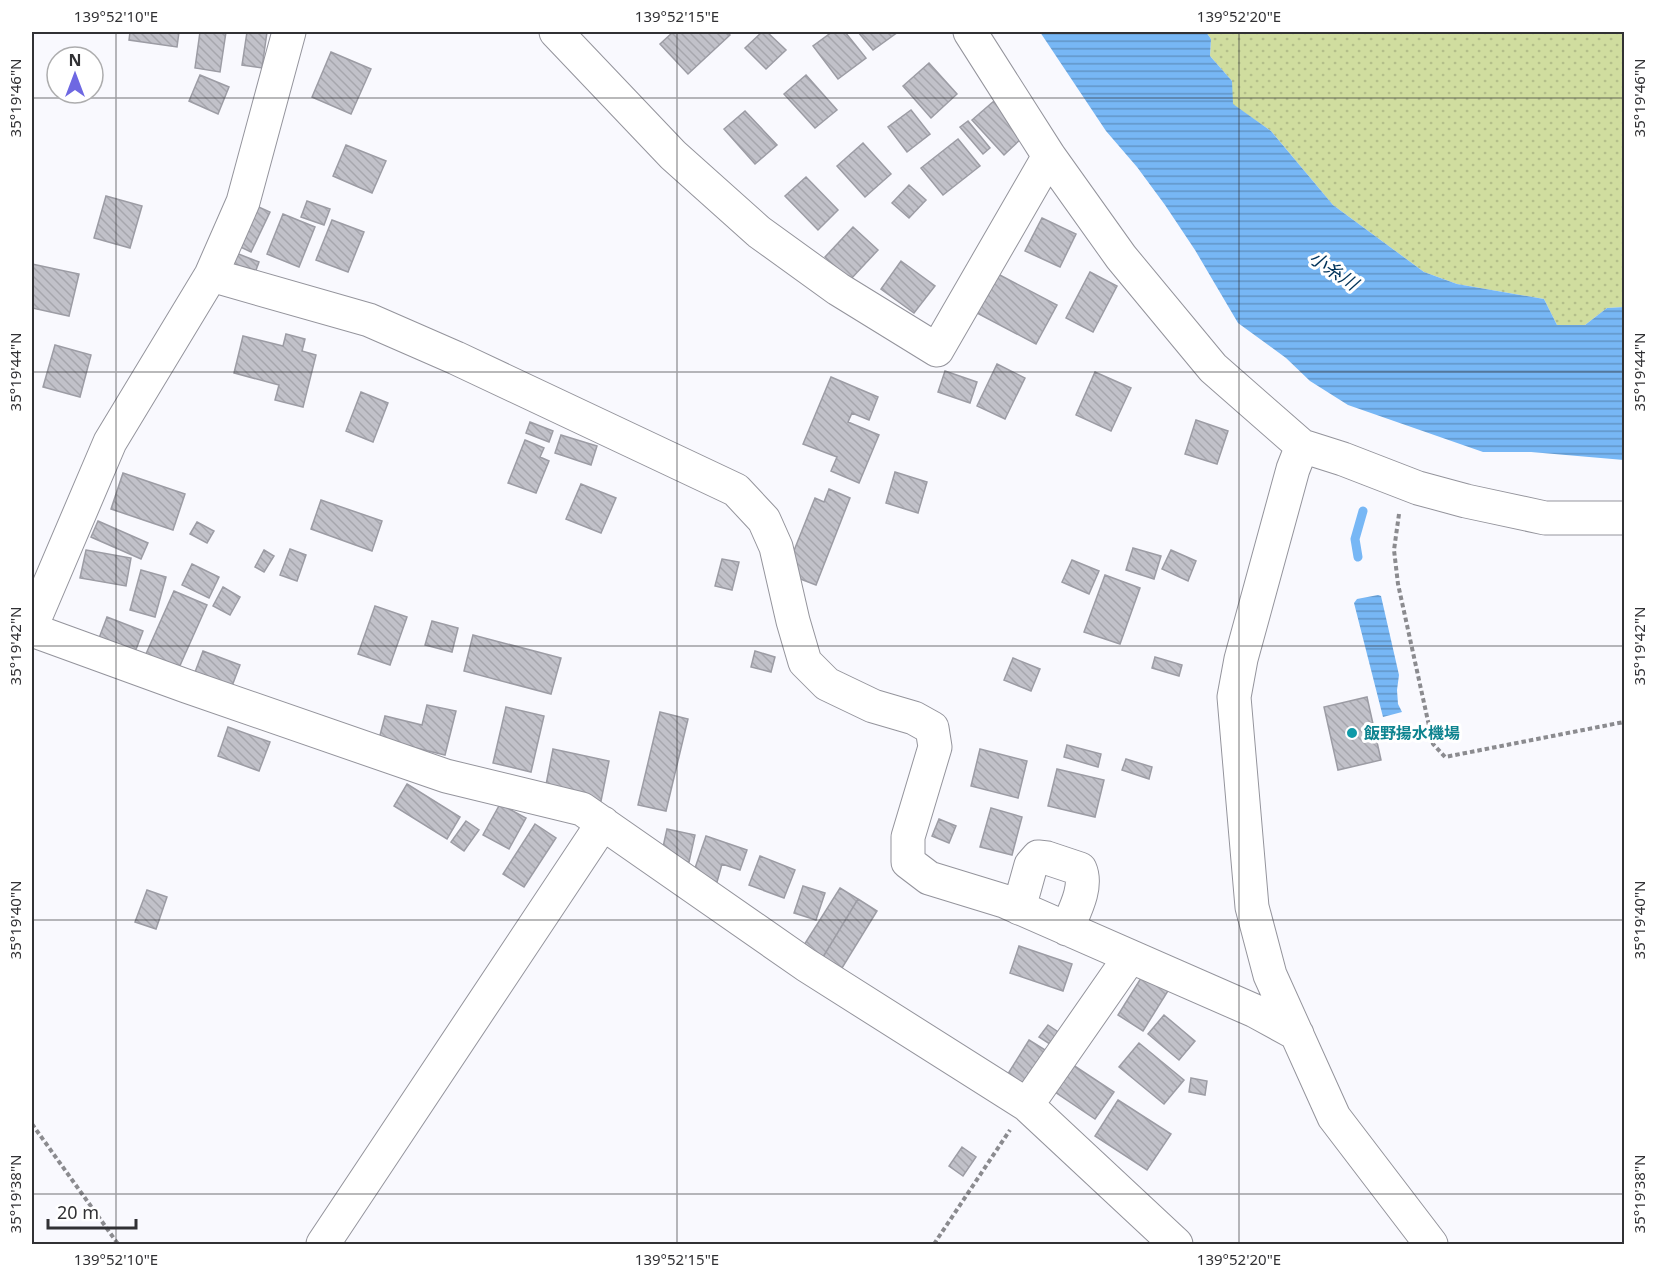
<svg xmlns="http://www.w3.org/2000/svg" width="1656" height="1276" font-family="'Noto Sans','Noto Sans JP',sans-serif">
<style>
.grass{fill:url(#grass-dots)}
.water{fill:url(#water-rules)}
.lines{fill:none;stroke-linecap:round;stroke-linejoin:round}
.stream{stroke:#77b7f5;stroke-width:9}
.building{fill:url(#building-back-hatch);stroke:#9c9ca4;stroke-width:1.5}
.minor-casing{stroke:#94949c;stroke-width:35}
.path{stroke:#8b8b8f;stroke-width:4;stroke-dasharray:4.5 3;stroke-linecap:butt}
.minor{stroke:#fff;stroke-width:33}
.ticks{fill:none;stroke:#313134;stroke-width:1.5;stroke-opacity:0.45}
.culture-dot{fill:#0f9aa8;stroke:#fff;stroke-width:2}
.labels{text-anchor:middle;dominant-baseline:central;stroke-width:6;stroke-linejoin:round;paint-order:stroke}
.culture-label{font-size:16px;font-weight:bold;fill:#0d838f;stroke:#fff;text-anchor:start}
.water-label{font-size:18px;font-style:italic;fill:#01335a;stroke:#fff}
.neatline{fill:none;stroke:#313134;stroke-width:2}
.ticks-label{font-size:15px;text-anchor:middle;fill:#313134}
</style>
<defs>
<pattern id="grass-dots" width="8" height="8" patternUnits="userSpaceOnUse" patternTransform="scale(1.5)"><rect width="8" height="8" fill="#d0dd9f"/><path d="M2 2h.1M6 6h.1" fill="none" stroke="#b3be8a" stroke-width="1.8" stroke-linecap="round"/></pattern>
<pattern id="water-rules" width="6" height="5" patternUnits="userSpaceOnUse" patternTransform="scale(1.5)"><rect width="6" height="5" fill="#77b7f5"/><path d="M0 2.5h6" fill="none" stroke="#6295c7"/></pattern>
<pattern id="building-back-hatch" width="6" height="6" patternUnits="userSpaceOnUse" patternTransform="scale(1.5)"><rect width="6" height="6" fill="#c1c1c9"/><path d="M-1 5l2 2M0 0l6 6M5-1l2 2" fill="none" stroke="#a6a6ad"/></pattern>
</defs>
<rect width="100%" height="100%" fill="#f9f9fe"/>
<path class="grass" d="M 1206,32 L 1624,32 L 1624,307 L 1607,308 L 1585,325 L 1557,325 L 1544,299 L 1457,284 L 1424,272 L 1333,205 L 1271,131 L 1232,104 L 1232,81 L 1210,56 L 1211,39 Z"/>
<path class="water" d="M 1040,32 L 1206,32 L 1211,39 L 1210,56 L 1232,81 L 1233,104 L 1271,131 L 1333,205 L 1424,272 L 1457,284 L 1544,299 L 1557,325 L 1585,325 L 1607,308 L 1624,307 L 1624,460 L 1531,452 L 1483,452 L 1348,405 L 1310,381 L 1286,358 L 1238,323 L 1195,250 L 1165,205 L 1137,167 L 1106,131 Z
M 1378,595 L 1381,596 L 1399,675 L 1397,690 L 1398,704 L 1402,712 L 1383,717 L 1354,603 L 1357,599 Z"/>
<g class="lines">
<path class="stream" d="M 1358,557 L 1355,539 L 1363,511"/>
</g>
<path class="building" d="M 130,32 L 179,32 L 177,47 L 129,40 Z
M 200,32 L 226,32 L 220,72 L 195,68 Z
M 247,32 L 267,32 L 262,68 L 242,65 Z
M 673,32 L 727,32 L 730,35 L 688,74 L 660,44 Z
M 762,32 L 767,32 L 786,50 L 766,69 L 745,48 Z
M 832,32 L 845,32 L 866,58 L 838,79 L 813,46 Z
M 858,32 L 898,32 L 873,50 Z
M 331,52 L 371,69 L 351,114 L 312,97 Z
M 929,63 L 957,94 L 931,118 L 903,86 Z
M 200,75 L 229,87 L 218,114 L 189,101 Z
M 806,75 L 837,110 L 815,128 L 784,94 Z
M 994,101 L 1025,135 L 1004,155 L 972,120 Z
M 911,110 L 930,134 L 907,152 L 888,127 Z
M 745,111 L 777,145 L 755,164 L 724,129 Z
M 968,121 L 990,148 L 983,154 L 960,127 Z
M 958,139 L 980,166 L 943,195 L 921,168 Z
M 863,143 L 891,174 L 865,197 L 837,166 Z
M 346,145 L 386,161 L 372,193 L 333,176 Z
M 806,177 L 838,210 L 818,230 L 785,196 Z
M 909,185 L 926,200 L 909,218 L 892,203 Z
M 106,196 L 142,206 L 130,248 L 94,238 Z
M 307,201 L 330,209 L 324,225 L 301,217 Z
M 252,204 L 270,212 L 251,252 L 234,244 Z
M 283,214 L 315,227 L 299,267 L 267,254 Z
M 1042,218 L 1076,234 L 1060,267 L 1025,251 Z
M 332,220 L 364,232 L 348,272 L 316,260 Z
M 853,227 L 878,250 L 850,280 L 825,257 Z
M 236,253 L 259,262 L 252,281 L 229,272 Z
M 901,261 L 935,286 L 914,313 L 881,289 Z
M 32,264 L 79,274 L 69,316 L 32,308 Z
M 1090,272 L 1117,286 L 1093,332 L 1066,318 Z
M 996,273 L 1057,305 L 1036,344 L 975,312 Z
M 286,334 L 305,339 L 302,351 L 316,355 L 303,407 L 275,400 L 279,385 L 234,373 L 243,336 L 283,346 Z
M 55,345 L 91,355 L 80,397 L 43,387 Z
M 997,364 L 1025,378 L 1005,419 L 977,406 Z
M 945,371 L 977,382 L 970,403 L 938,392 Z
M 1095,372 L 1131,388 L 1111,431 L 1076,415 Z
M 831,377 L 878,397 L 869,420 L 852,413 L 848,422 L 879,435 L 859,483 L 831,471 L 837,457 L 803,444 Z
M 361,392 L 388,403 L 373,442 L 346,431 Z
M 1196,420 L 1228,431 L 1217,464 L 1185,454 Z
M 530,422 L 553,431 L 549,442 L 526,433 Z
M 561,435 L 597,446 L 591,465 L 555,453 Z
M 525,440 L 544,448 L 540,457 L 549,461 L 536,493 L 508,483 Z
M 895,472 L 927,482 L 918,513 L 886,503 Z
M 123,473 L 185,494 L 173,530 L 111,509 Z
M 581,484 L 616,498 L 601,533 L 566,519 Z
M 829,489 L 850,498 L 816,585 L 785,573 L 815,498 L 824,502 Z
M 321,500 L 382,521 L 372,551 L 311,529 Z
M 98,521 L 148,543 L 141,559 L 91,537 Z
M 197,522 L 214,531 L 207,543 L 190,534 Z
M 1133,548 L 1161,556 L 1154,579 L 1126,570 Z
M 290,549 L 306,555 L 297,581 L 280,575 Z
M 86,550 L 131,558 L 126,586 L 80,578 Z
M 264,550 L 274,556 L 264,572 L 255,567 Z
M 1171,550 L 1196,561 L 1188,581 L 1162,569 Z
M 722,559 L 739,562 L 732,590 L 715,586 Z
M 1072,560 L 1099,571 L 1089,594 L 1062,582 Z
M 192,564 L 219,577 L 209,598 L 182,585 Z
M 141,570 L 166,577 L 155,617 L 130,610 Z
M 1105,575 L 1140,588 L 1120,644 L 1084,632 Z
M 223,587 L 240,597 L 230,615 L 213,606 Z
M 174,591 L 207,605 L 178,670 L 145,656 Z
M 375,606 L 407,617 L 390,665 L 358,654 Z
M 107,617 L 143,631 L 132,660 L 96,646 Z
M 432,621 L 458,628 L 452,652 L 425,645 Z
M 473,635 L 561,658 L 551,694 L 464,671 Z
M 203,651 L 240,665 L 229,694 L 192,680 Z
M 755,651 L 775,657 L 771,672 L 751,667 Z
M 1155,657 L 1182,665 L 1179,676 L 1152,668 Z
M 1013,658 L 1040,669 L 1031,691 L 1004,680 Z
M 1367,697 L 1381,760 L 1338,770 L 1324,707 Z
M 427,705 L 456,711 L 445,755 L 379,739 L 385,716 L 422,725 Z
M 506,707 L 544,716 L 531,772 L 493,763 Z
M 660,712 L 688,719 L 666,811 L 638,805 Z
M 228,727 L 270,742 L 259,771 L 218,756 Z
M 1067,745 L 1101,754 L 1098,767 L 1064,757 Z
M 553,749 L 609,761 L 601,801 L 545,790 Z
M 980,749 L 1027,761 L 1018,798 L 971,786 Z
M 1126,759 L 1152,767 L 1149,779 L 1122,770 Z
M 1057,769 L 1104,780 L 1095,817 L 1048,806 Z
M 407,784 L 460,817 L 447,839 L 394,806 Z
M 500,804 L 526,818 L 509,849 L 483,835 Z
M 991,808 L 1022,817 L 1012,855 L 980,847 Z
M 939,819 L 956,826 L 949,843 L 932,836 Z
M 466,821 L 479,830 L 464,851 L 451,842 Z
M 535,824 L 556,838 L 524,887 L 503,874 Z
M 667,829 L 695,835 L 689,862 L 661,856 Z
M 706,836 L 747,850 L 740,870 L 722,864 L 717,882 L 693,874 Z
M 760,856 L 795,870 L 784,898 L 749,885 Z
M 803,886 L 825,893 L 816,920 L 794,913 Z
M 840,888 L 858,899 L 823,957 L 804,945 Z
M 147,890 L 167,897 L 156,929 L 135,922 Z
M 858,899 L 877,911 L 842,968 L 823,957 Z
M 1019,946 L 1072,964 L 1063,991 L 1010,973 Z
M 1146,970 L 1171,986 L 1143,1031 L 1118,1015 Z
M 1164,1015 L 1195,1041 L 1179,1060 L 1148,1034 Z
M 1048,1025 L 1064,1036 L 1056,1048 L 1039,1037 Z
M 1029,1040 L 1050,1053 L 1027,1090 L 1006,1077 Z
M 1139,1043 L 1184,1080 L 1164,1104 L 1119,1067 Z
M 1073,1065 L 1114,1092 L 1095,1119 L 1055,1092 Z
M 1191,1078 L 1207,1081 L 1205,1095 L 1189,1092 Z
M 1118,1100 L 1171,1134 L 1147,1170 L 1095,1136 Z
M 962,1147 L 976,1157 L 963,1176 L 949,1166 Z"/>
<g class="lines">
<defs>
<path id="minor" d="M 556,32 L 673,155 L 759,232 L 838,289 L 937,350 L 1049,156
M 970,32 L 1049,156 L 1121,257 L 1213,368 L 1302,446 L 1343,459 L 1418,488 L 1466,501 L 1545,518 L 1624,518
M 211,275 L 369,320 L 456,358 L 736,490 L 764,520 L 776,547 L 793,621 L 805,662 L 827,684 L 873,706 L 914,718 L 932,728 L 935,747 L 908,837 L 908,862 L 929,878 L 1004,901 L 1255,1011 L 1297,1034
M 1302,446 L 1293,469 L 1241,659 L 1234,697 L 1252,907 L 1270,975 L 1334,1117 L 1431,1244
M 32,625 L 110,442 L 211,275 L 243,202 L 289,32
M 32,630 L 186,686 L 446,776 L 582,809 L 806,965 L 1027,1105 L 1176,1244
M 1019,908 L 1031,865 L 1038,857 L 1047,858 L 1080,869 C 1088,887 1074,912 1067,929
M 1027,1105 L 1130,957
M 323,1244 L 603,823"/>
</defs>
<use href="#minor" class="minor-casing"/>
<path class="path" d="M 1399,514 L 1394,550 L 1398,584 L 1433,744 L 1445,757 L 1624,722
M 32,1124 L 118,1244
M 934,1244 L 1010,1130"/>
<use href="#minor" class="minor"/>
</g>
<path class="ticks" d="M 116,32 L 116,1244M 677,32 L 677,1244M 1239,32 L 1239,1244M 32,98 L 1624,98M 32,372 L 1624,372M 32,646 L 1624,646M 32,920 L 1624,920M 32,1194 L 1624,1194"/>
<circle class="culture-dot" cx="1352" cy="733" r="6"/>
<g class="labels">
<g class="culture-label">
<text x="1364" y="733">飯野揚水機場</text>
</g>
<g class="water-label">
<text transform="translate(1334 270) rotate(34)">小糸川</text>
</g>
</g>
<rect width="1656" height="1276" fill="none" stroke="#ffffff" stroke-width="66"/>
<g transform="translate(75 75)"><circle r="28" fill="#ffffff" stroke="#adadae" stroke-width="1.5"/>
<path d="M0-4.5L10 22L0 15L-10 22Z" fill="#6e68e2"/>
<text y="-9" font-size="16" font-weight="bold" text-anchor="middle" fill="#313134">N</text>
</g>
<path d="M48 1219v9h88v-9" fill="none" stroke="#313134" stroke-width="3"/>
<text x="57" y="1219" font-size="18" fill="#313134" stroke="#ffffff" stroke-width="4.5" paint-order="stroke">20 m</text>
<rect x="33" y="33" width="1590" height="1210" class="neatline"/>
<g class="ticks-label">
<text x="116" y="22">139°52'10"E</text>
<text x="677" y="22">139°52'15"E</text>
<text x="1239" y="22">139°52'20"E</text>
<text transform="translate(16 98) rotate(-90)" y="5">35°19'46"N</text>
<text transform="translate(1640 98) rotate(-90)" y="5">35°19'46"N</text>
<text transform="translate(16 372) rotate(-90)" y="5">35°19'44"N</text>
<text transform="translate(1640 372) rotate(-90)" y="5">35°19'44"N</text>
<text transform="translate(16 646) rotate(-90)" y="5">35°19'42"N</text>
<text transform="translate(1640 646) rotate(-90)" y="5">35°19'42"N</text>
<text transform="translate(16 920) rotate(-90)" y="5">35°19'40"N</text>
<text transform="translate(1640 920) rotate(-90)" y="5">35°19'40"N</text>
<text transform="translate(16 1194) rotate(-90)" y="5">35°19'38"N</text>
<text transform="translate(1640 1194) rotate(-90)" y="5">35°19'38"N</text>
<text x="116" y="1265">139°52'10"E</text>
<text x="677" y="1265">139°52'15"E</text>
<text x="1239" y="1265">139°52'20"E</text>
</g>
</svg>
